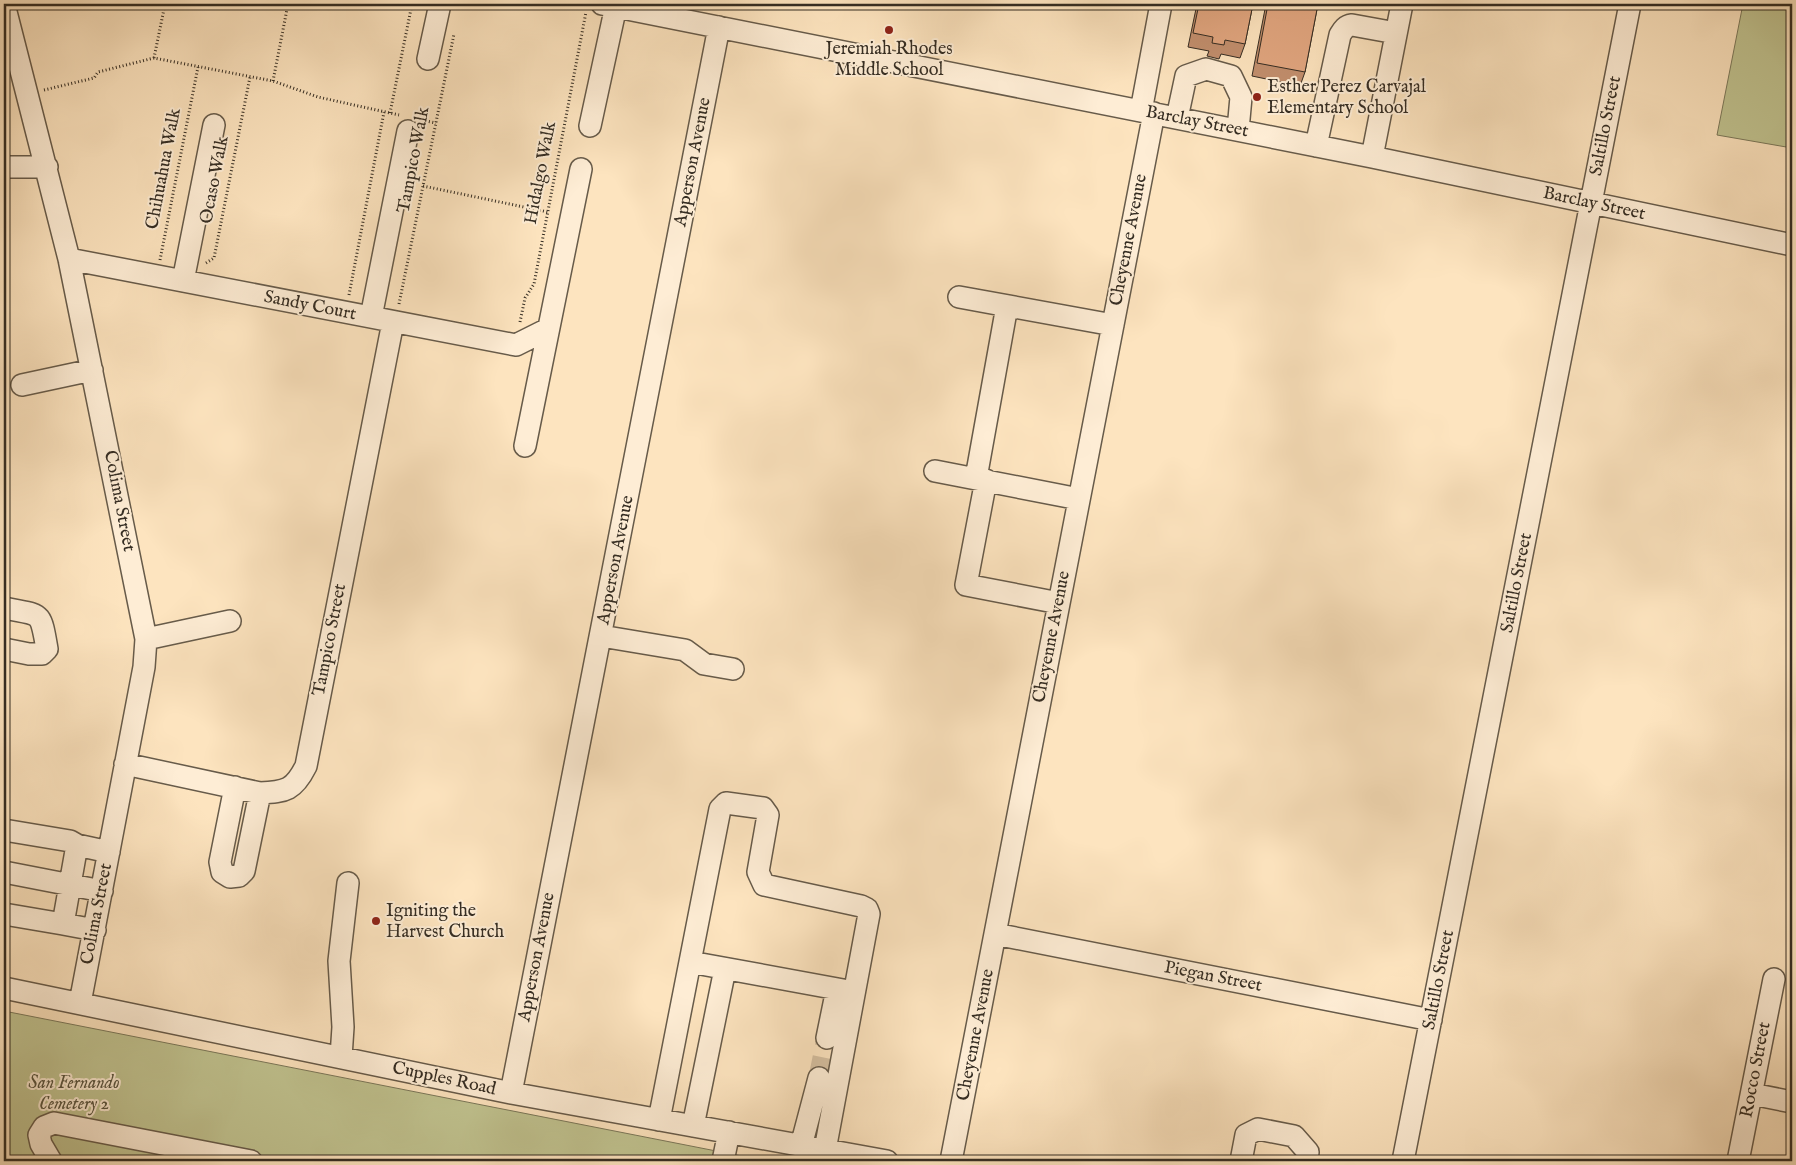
<svg xmlns="http://www.w3.org/2000/svg" width="1796" height="1165" font-family="'IM FELL English',serif">
<style>
.green{fill:#c1c491;stroke:#7b785a}
.lines{fill:none;stroke-linecap:round;stroke-linejoin:round}
.minor-tunnel{stroke:#d5bfa0;stroke-width:21;stroke-dasharray:21 11;stroke-linecap:butt}
.minor-casing{stroke:#675b4a;stroke-width:24}
.path{stroke:#352d23;stroke-width:3;stroke-dasharray:1 2.5;stroke-linecap:butt}
.minor{stroke:#feedd5;stroke-width:21}
.wall{fill:#c28f6e;stroke:#352d23}
.building{fill:#e1a680;stroke:#352d23}
.poi-dot{fill:#8f2418;stroke:#feedd5;stroke-width:2}
.labels{text-anchor:middle;dominant-baseline:central;stroke-width:4;stroke-linejoin:round;paint-order:stroke}
.poi-label{font-size:18px;fill:#352d23;stroke:#feedd5;text-anchor:start}
.street-label{font-size:18px;fill:#352d23;stroke:#feedd5}
.park-label{font-size:18px;font-style:italic;fill:#58533e;stroke:#feedd5}
</style>
<rect width="100%" height="100%" fill="#fde4bf"/>
<filter id="stains"><feTurbulence type="fractalNoise" baseFrequency=".004" numOctaves="4"/><feColorMatrix values="0 0 0 0 .2 0 0 0 0 .09 0 0 0 0 .02 0 0 0 .5 -.17"/></filter>
<radialGradient id="worn" r=".72"><stop offset=".6" stop-color="#630" stop-opacity="0"/><stop offset="1" stop-color="#630" stop-opacity=".3"/></radialGradient>
<path class="green" d="M 1743,4 L 1792,4 L 1792,148 L 1717,135 Z
M 4,1011 L 767,1161 L 4,1161 Z"/>
<g class="lines">
<path class="minor-tunnel" d="M 819,1078 L 827,1038"/>
<defs>
<path id="minor" d="M 4,4 L 69,259 L 146,639 L 144,667 L 80,1003
M 602,4 L 1372,157 L 1792,245
M 428,59 L 440,4
M 1141,111 L 1161,4
M 1177,118 L 1186,76 L 1206,69 L 1231,76 L 1241,97 L 1238,130
M 590,126 L 616,6
M 1316,146 L 1340,35 C 1343,30 1345,26 1352,25 L 1396,33
M 1372,157 L 1402,4
M 4,167 L 47,167
M 69,259 L 516,345 L 548,329
M 183,281 L 214,125
M 959,297 L 1113,325
M 371,317 L 408,131
M 22,385 L 92,370
M 525,446 L 581,169
M 935,471 L 1079,499
M 976,478 L 1007,306
M 986,480 L 966,585 L 1059,603
M 4,608 C 42,616 40,609 47,649 L 42,654 L 29,654 L 4,649
M 601,636 L 685,650 L 704,664 L 733,669
M 146,639 L 230,621
M 125,764 L 260,793 C 286,792 294,790 306,766 L 393,322
M 235,787 L 220,862 L 222,872 L 230,877 L 239,876 L 244,871 L 260,793
M 4,830 L 70,841 L 77,845
M 4,872 L 102,891
M 4,914 L 63,924
M 95,930 L 63,924 L 77,845 L 109,852
M 995,934 L 1431,1020
M 690,962 L 854,992
M 4,988 L 511,1093 L 887,1161
M 827,1038 L 837,989
M 341,1057 L 343,1027 L 339,961 L 348,883
M 511,1093 L 719,27
M 1752,1094 L 1792,1102
M 659,1120 L 720,809 L 726,803 L 763,808 L 768,815 L 758,872 L 764,885 L 861,906 L 867,909 L 869,914 L 825,1150
M 693,1126 L 725,969
M 801,1146 L 819,1078
M 51,1161 L 41,1144 L 39,1135 L 44,1127 L 54,1123 L 251,1161
M 723,1161 L 729,1132
M 951,1161 L 1154,113
M 1241,1161 L 1246,1135 L 1258,1129 L 1294,1136 L 1308,1152 L 1307,1161
M 1403,1161 L 1630,4
M 1738,1161 L 1774,979"/>
</defs>
<use href="#minor" class="minor-casing"/>
<path class="path" d="M 154,58 L 165,4
M 273,81 L 288,4
M 44,90 L 94,78 L 98,72 L 154,58 L 273,81 L 318,97 L 399,115
M 390,113 L 412,4
M 422,120 L 436,123
M 423,186 L 548,212
M 160,260 L 198,67
M 206,263 L 214,258 L 250,77
M 349,295 L 384,112
M 399,304 L 454,34
M 520,322 L 525,298 L 534,284 L 586,12"/>
<use href="#minor" class="minor"/>
</g>
<path class="wall" d="M 1197,4 L 1253,4 L 1245,44 L 1240,58 L 1221,54 L 1219,59 L 1207,56 L 1209,51 L 1188,47 Z
M 1266,4 L 1318,4 L 1305,72 L 1300,86 L 1252,76 Z"/>
<path class="building" d="M 1199,4 L 1253,4 L 1245,44 L 1225,40 L 1224,45 L 1212,43 L 1213,37 L 1193,33 Z
M 1268,4 L 1318,4 L 1305,72 L 1257,63 Z"/>
<g class="poi-dot">
<circle cx="889" cy="30" r="5"/>
<circle cx="1257" cy="97" r="5"/>
<circle cx="376" cy="921" r="5"/>
</g>
<g class="labels">
<g class="poi-label">
<text x="889" y="49" text-anchor="middle">Jeremiah Rhodes<tspan x="889" dy="21">Middle School</tspan></text>
<text x="1267" y="87">Esther Perez Carvajal<tspan x="1267" dy="21">Elementary School</tspan></text>
<text x="386" y="911">Igniting the<tspan x="386" dy="21">Harvest Church</tspan></text>
</g>
<g class="street-label">
<text transform="translate(1197 122) rotate(11)">Barclay Street</text>
<text transform="translate(1606 126) rotate(-79)">Saltillo Street</text>
<text transform="translate(414 160) rotate(-79)">Tampico Walk</text>
<text transform="translate(693 162) rotate(-79)">Apperson Avenue</text>
<text transform="translate(164 169) rotate(-79)">Chihuahua Walk</text>
<text transform="translate(541 173) rotate(-79)">Hidalgo Walk</text>
<text transform="translate(215 180) rotate(-79)">Ocaso Walk</text>
<text transform="translate(1594 204) rotate(12)">Barclay Street</text>
<text transform="translate(1129 240) rotate(-79)">Cheyenne Avenue</text>
<text transform="translate(310 306) rotate(11)">Sandy Court</text>
<text transform="translate(119 501) rotate(79)">Colima Street</text>
<text transform="translate(616 560) rotate(-79)">Apperson Avenue</text>
<text transform="translate(1517 583) rotate(-79)">Saltillo Street</text>
<text transform="translate(1052 637) rotate(-79)">Cheyenne Avenue</text>
<text transform="translate(330 640) rotate(-79)">Tampico Street</text>
<text transform="translate(97 914) rotate(-79)">Colima Street</text>
<text transform="translate(537 957) rotate(-79)">Apperson Avenue</text>
<text transform="translate(1213 977) rotate(11)">Piegan Street</text>
<text transform="translate(1439 980) rotate(-79)">Saltillo Street</text>
<text transform="translate(976 1035) rotate(-79)">Cheyenne Avenue</text>
<text transform="translate(1756 1070) rotate(-79)">Rocco Street</text>
<text transform="translate(444 1079) rotate(12)">Cupples Road</text>
</g>
<g class="park-label">
<text x="74" y="1083">San Fernando<tspan x="74" dy="21">Cemetery 2</tspan></text>
</g>
</g>
<rect width="1796" height="1165" fill="none" stroke="#fde4bf" stroke-width="20"/>
<rect x="5" y="5" width="1786" height="1155" fill="none" stroke="#352d23" stroke-width="2.5"/>
<rect x="10" y="10" width="1776" height="1145" fill="none" stroke="#352d23"/>
<rect width="100%" height="100%" filter="url(#stains)"/>
<rect width="100%" height="100%" fill="url(#worn)"/>
</svg>
